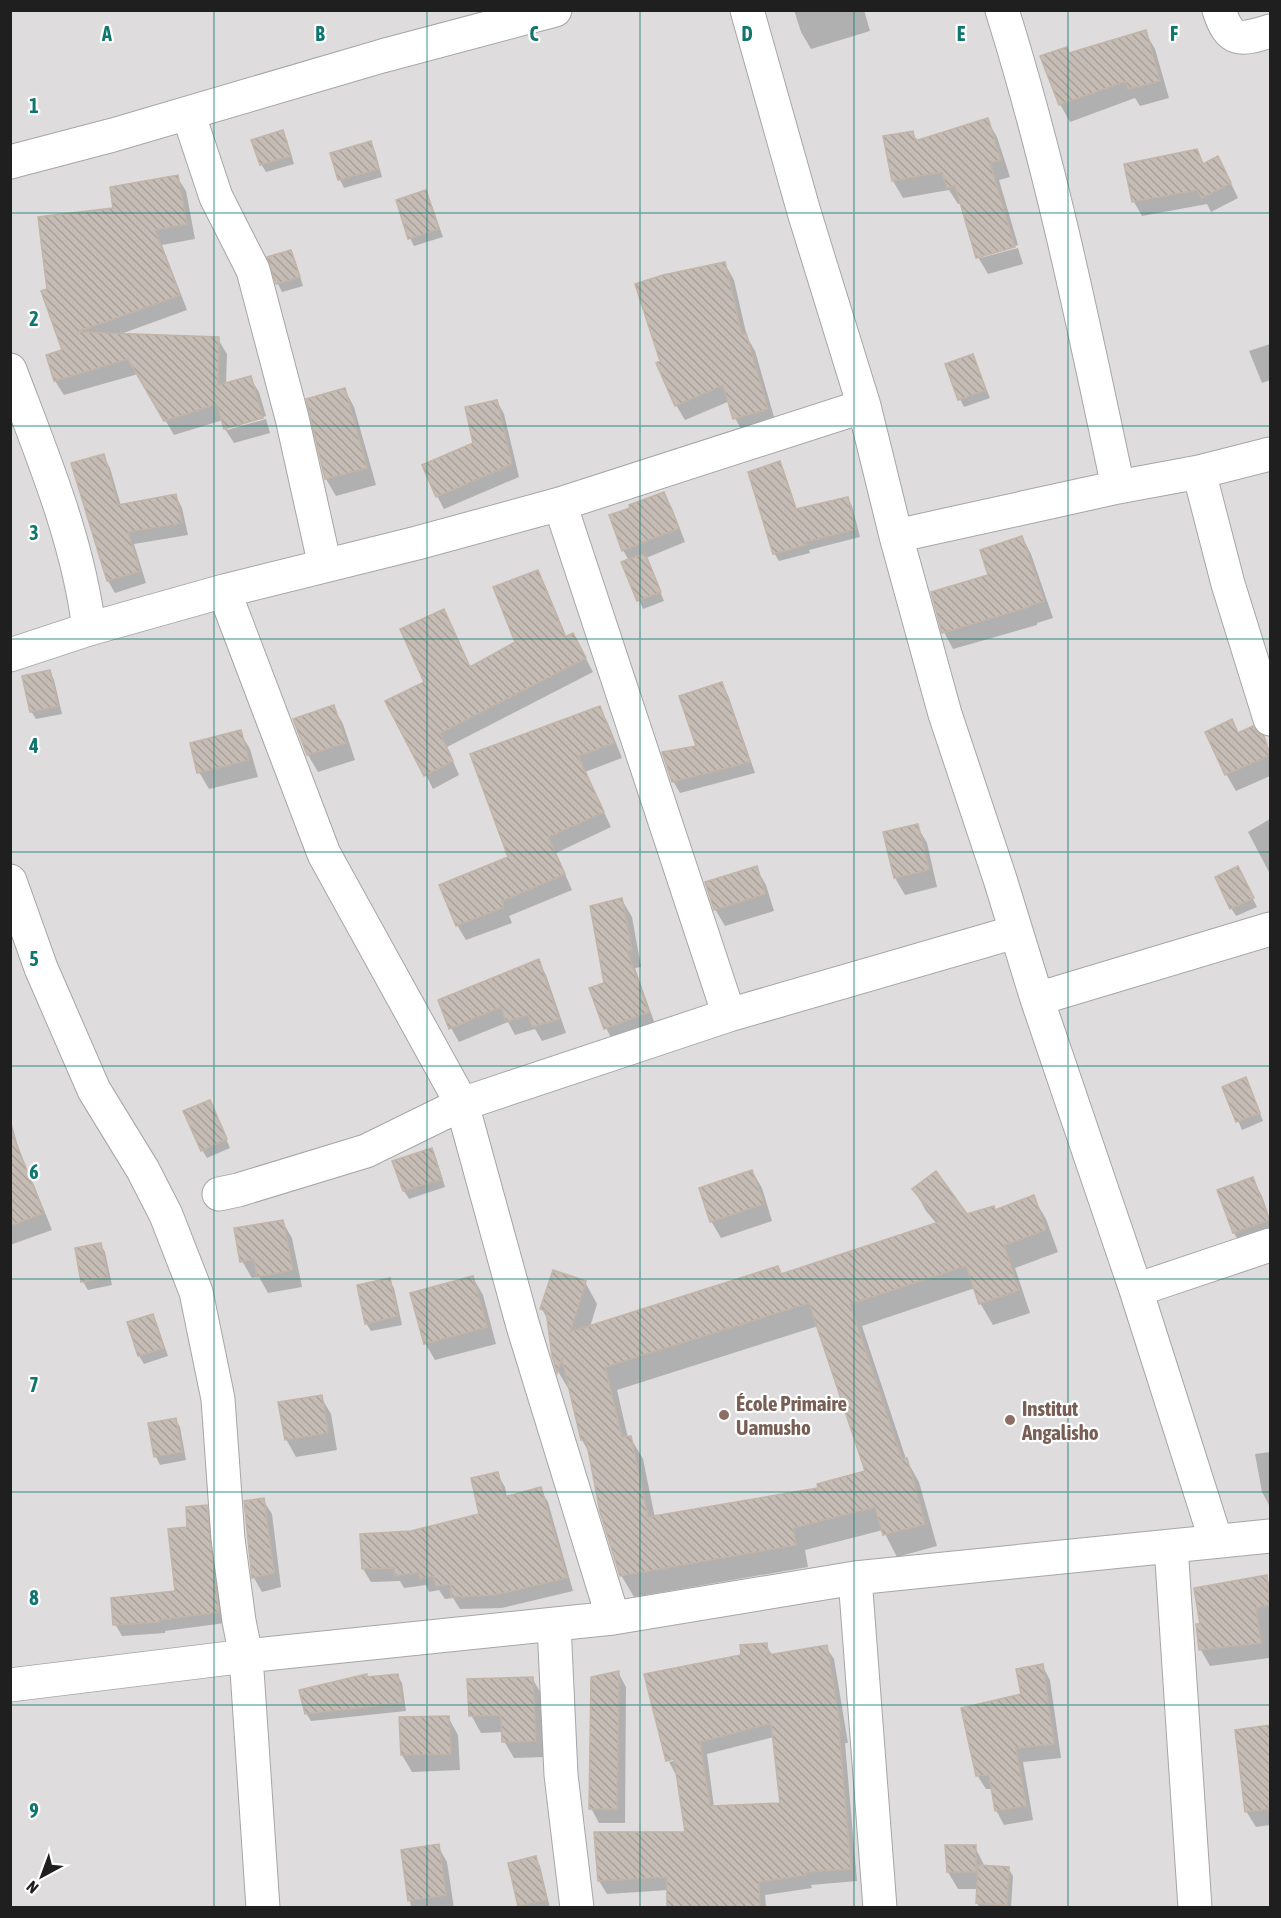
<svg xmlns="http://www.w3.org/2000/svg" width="1281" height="1918" font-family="'Asap Condensed',sans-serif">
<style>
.residential{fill:#dedcdc}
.shadow{fill:#0003;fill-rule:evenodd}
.building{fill:url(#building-back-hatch);stroke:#c2b4a8;stroke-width:1.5;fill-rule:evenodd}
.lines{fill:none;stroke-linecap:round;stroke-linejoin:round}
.minor-casing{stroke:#a6a6a6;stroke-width:35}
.minor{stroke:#fff;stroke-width:33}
.grid{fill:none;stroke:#0f766e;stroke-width:1.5;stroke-opacity:0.55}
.education-dot{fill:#8d6e63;stroke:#fff;stroke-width:2}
.labels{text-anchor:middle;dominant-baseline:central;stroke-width:4.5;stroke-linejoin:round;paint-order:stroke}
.education-label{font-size:21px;font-weight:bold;fill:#785e54;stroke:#fff;text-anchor:start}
.grid-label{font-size:20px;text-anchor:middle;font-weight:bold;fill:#0f766e;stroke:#fff;stroke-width:4.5;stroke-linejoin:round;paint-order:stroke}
</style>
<defs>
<pattern id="building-back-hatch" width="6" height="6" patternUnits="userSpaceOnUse" patternTransform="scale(1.5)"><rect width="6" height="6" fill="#c5bcb5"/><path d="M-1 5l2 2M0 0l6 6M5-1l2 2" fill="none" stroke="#a9a19b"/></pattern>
</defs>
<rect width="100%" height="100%" fill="#f0ede6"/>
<path class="residential" d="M 11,11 L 1270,11 L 1270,1907 L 11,1907 Z"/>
<path class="shadow" d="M 794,10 L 864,10 L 870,31 L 811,49 L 801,32 Z
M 1145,32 L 1155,49 L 1169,98 L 1140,106 L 1135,98 L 1070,122 L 1060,104 L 1069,54 Z
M 987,120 L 997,137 L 1010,177 L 999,180 L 1018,245 L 980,255 L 980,258 L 1018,248 L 1023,264 L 988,274 L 978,257 L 962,203 L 958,204 L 949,190 L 903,198 L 893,181 L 912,133 L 918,141 Z
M 282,132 L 287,140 L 294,164 L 266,172 L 261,164 Z
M 370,143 L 375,151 L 382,177 L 344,188 L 340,180 L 332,154 Z
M 1196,151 L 1204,165 L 1226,173 L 1238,198 L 1211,212 L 1207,204 L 1142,216 L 1134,202 L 1126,165 Z
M 177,177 L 186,191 L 195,239 L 162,245 L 187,310 L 118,335 L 218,339 L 227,354 L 226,385 L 250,378 L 259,392 L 266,416 L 227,427 L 227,430 L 266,419 L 270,433 L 234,443 L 225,429 L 223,420 L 174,435 L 138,374 L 64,395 L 55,381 L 48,356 L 64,351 L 48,290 L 115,209 Z
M 425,192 L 430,200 L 443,237 L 414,246 L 410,238 Z
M 291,252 L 295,260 L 303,286 L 282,292 L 278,284 L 269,258 Z
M 725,264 L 734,280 L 747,337 L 755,351 L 776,424 L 744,434 L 735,418 L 730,401 L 685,420 L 676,405 L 662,362 Z
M 1270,344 L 1270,380 L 1262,383 L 1249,351 Z
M 973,356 L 990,398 L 964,407 L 960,399 Z
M 345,390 L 354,407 L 376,485 L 336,496 L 326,479 L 308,400 Z
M 497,401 L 504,414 L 519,477 L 444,509 L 437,496 L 475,444 Z
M 103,456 L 110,468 L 121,506 L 176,496 L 182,508 L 188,535 L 134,544 L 146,583 L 115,593 L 108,581 L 73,464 Z
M 779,463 L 784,471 L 797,510 L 847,498 L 852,506 L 860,537 L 809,550 L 810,553 L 779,561 L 774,553 Z
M 664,494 L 672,508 L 685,542 L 646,558 L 664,601 L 643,609 L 623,563 L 629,561 L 623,550 L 632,509 Z
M 1022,537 L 1031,554 L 1053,618 L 1037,623 L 1037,625 L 953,649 L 944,632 Z
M 537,572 L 545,585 L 567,638 L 581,649 L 593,672 L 447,747 L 459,775 L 433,789 L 426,775 L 444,611 L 470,668 L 517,643 Z
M 50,671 L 54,680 L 62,714 L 36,719 L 31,711 Z
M 721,683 L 728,695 L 755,773 L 680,793 L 673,781 L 698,747 Z
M 333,707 L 343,724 L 355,760 L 318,772 L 308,755 L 295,720 Z
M 599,707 L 608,723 L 622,758 L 585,772 L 611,827 L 556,853 L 572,890 L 509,916 L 512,923 L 466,940 L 457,925 L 510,858 Z
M 1231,721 L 1239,734 L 1263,737 L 1270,751 L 1270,776 L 1236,791 L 1226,774 Z
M 240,732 L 250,749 L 258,777 L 209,789 L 199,772 Z
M 1270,819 L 1270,874 L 1248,832 Z
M 917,826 L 927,843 L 937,887 L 905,895 L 895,878 Z
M 756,868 L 766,885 L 774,911 L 725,926 L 715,909 Z
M 1242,876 L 1257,907 L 1236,916 L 1231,908 Z
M 622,900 L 632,917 L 641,967 L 635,968 L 657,1030 L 615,1045 L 606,1028 L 605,984 Z
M 538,961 L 546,975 L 566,1033 L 542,1041 L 535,1029 L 515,1035 L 508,1022 L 459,1042 L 451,1028 Z
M 1250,1087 L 1263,1121 L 1242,1130 L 1224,1088 Z
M 214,1110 L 230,1148 L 207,1158 L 202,1150 Z
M 10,1117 L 24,1169 L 34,1185 L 52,1230 L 10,1245 Z
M 431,1150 L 436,1158 L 445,1187 L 409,1199 L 404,1191 L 394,1162 Z
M 752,1171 L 762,1188 L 772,1221 L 721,1238 L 711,1221 Z
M 1252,1179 L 1262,1196 L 1270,1219 L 1270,1240 L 1244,1250 L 1234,1233 L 1219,1191 Z
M 914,1189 L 967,1215 L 995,1211 L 1033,1197 L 1046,1219 L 1058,1252 L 1015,1268 L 1030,1313 L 993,1325 L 980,1303 L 975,1288 L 862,1326 L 906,1459 L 919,1482 L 937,1546 L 897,1557 L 883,1530 L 805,1550 L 808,1567 L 634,1597 L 621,1575 L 590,1454 L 582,1440 L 572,1395 L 559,1373 L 553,1356 L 549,1322 L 542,1309 L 585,1282 L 597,1304 L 590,1327 L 778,1267 L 782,1276 L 937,1224 L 926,1211 ZM 818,1326 L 867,1472 L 820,1489 L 655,1518 L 643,1459 L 630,1437 L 628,1438 L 617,1390 Z
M 282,1221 L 292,1238 L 302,1287 L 268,1293 L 259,1277 L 252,1278 L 242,1261 Z
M 100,1244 L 105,1252 L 112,1285 L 88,1290 L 83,1282 Z
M 473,1278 L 483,1295 L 496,1344 L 435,1360 L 425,1343 Z
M 389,1280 L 394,1288 L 402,1325 L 371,1331 L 366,1323 Z
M 152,1316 L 157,1324 L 168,1356 L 144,1364 L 139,1356 Z
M 321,1397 L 331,1414 L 337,1450 L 296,1457 L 286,1439 Z
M 175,1419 L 180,1427 L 186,1460 L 160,1465 L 156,1457 Z
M 1270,1452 L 1270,1507 L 1262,1492 L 1255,1454 Z
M 497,1474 L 505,1487 L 507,1498 L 540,1489 L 548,1502 L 573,1591 L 502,1608 L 460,1609 L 453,1598 L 445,1599 L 439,1590 L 429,1592 L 426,1585 L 404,1588 L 400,1581 L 371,1582 L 363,1569 L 411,1533 L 481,1515 Z
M 263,1500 L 272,1514 L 281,1587 L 262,1592 L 254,1578 L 246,1502 Z
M 206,1506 L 213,1518 L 225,1623 L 165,1631 L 165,1633 L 122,1636 L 115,1624 L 177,1593 Z
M 1266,1577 L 1270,1585 L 1269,1658 L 1210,1666 L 1201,1650 L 1198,1626 Z
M 766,1645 L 772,1655 L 826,1647 L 834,1659 L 848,1743 L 845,1743 L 857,1881 L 811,1885 L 812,1888 L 765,1895 L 766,1908 L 668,1908 L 669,1890 L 607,1894 L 599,1881 L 596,1834 L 686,1833 L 678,1772 L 675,1773 L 668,1760 L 742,1657 ZM 774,1737 L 782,1804 L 714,1807 L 707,1754 ZM 669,1759 L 682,1759 L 669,1762 Z
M 1042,1665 L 1050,1680 L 1061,1758 L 1023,1762 L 1033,1820 L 1004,1825 L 996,1810 L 993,1789 L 986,1789 L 977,1775 L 1022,1695 Z
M 618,1672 L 626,1687 L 625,1823 L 599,1823 L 591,1808 Z
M 397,1675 L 402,1683 L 406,1711 L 311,1721 L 306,1713 L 368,1679 Z
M 532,1678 L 542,1695 L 545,1757 L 514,1758 L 504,1741 L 503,1732 L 481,1733 L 471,1715 Z
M 448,1717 L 458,1735 L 460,1770 L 412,1772 L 402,1755 Z
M 1270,1727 L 1270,1825 L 1256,1827 L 1246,1811 L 1236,1732 Z
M 438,1846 L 447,1862 L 454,1908 L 411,1908 L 403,1851 Z
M 975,1847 L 985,1867 L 1008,1868 L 1013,1876 L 1011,1908 L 980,1908 L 977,1903 L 978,1889 L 958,1889 L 948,1872 Z
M 535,1858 L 540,1866 L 550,1908 L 520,1908 L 510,1864 Z"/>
<path class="building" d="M 1146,30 L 1160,81 L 1128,89 L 1126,81 L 1059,105 L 1040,56 L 1067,47 L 1069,53 Z
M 988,118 L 1001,160 L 990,163 L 1015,247 L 976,258 L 955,185 L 947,188 L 942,172 L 892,181 L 883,136 L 913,131 L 915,141 Z
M 283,130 L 291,156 L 260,165 L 251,140 Z
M 371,141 L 379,169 L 338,180 L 330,153 Z
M 1197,149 L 1203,164 L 1218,156 L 1231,183 L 1202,198 L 1197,190 L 1132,202 L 1124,164 Z
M 178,175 L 187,224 L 155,230 L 180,295 L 77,332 L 219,337 L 218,385 L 251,376 L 263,418 L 224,429 L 217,404 L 164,421 L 128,359 L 54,381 L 46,355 L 62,350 L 41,291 L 47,289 L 38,217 L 113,208 L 110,187 Z
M 426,190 L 439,229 L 408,239 L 396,200 Z
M 291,250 L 300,277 L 276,284 L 267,257 Z
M 725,262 L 742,335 L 746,333 L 768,409 L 733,419 L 723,385 L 675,406 L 656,363 L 660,361 L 635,284 L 663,275 Z
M 973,354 L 986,390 L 958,400 L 945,364 Z
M 345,388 L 367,468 L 325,479 L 306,399 Z
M 497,400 L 512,464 L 436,497 L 422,465 L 473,443 L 465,407 Z
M 104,454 L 118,505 L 176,494 L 182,523 L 128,532 L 140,571 L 107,581 L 71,463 Z
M 780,461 L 796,509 L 848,497 L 856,529 L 805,542 L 806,545 L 773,554 L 748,472 Z
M 664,492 L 679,528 L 622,551 L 609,515 L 630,508 L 629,505 Z
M 1022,536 L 1044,601 L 1028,606 L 1029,607 L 942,633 L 931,592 L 988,575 L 980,550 Z
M 645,553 L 661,592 L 637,601 L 621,562 Z
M 538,570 L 565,637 L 573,633 L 586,658 L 440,733 L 453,761 L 424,776 L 385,701 L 424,682 L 400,629 L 444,609 L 470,667 L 515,642 L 493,587 Z
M 50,670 L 58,706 L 30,712 L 22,676 Z
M 722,682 L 750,762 L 672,782 L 662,752 L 696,746 L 679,696 Z
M 334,705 L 346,743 L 307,755 L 293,719 Z
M 600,706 L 614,743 L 578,756 L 604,812 L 548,837 L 565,874 L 502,901 L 504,907 L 456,926 L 439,885 L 508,857 L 470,754 Z
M 1232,719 L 1238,733 L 1253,726 L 1257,732 L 1264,736 L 1270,755 L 1225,775 L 1205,732 Z
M 241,730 L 249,760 L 197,773 L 190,743 Z
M 918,824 L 929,870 L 894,878 L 883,832 Z
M 757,866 L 765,894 L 714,910 L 705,882 Z
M 1238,866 L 1254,898 L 1230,909 L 1215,877 Z
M 622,898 L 632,950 L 627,951 L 649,1012 L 604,1029 L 589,988 L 604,983 L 590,906 Z
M 539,959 L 559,1019 L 532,1027 L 528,1015 L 506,1022 L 501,1007 L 449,1029 L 438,1000 Z
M 1246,1077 L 1260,1113 L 1236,1122 L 1222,1087 Z
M 210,1100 L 227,1139 L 201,1151 L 183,1111 Z
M 12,1133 L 44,1213 L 10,1226 L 10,1134 Z
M 432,1148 L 442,1179 L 403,1191 L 392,1161 Z
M 752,1170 L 764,1204 L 710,1222 L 699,1188 Z
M 936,1171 L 967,1214 L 994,1206 L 995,1210 L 1034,1195 L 1046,1230 L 1004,1245 L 1019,1290 L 979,1304 L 966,1266 L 850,1304 L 902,1460 L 907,1458 L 925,1524 L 883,1535 L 875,1507 L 793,1528 L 796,1545 L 620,1576 L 600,1512 L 586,1439 L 581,1440 L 562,1359 L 557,1373 L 552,1356 L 546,1311 L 540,1309 L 553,1270 L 586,1281 L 570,1332 L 778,1266 L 781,1274 L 939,1222 L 912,1189 ZM 809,1303 L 865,1471 L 817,1484 L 818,1488 L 648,1517 L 631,1436 L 622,1437 L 605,1367 Z
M 1253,1177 L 1269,1220 L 1233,1233 L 1217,1190 Z
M 283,1220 L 293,1270 L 257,1277 L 254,1259 L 240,1262 L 234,1228 Z
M 101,1243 L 108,1277 L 81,1282 L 75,1248 Z
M 473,1276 L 487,1327 L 424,1344 L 410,1293 Z
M 390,1278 L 398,1316 L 365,1324 L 357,1285 Z
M 153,1314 L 164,1348 L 138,1356 L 127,1322 Z
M 322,1395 L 328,1433 L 285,1440 L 278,1402 Z
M 176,1418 L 182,1452 L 154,1457 L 148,1423 Z
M 498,1472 L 504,1497 L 541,1487 L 567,1578 L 494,1595 L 451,1597 L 451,1584 L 436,1586 L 434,1576 L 420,1579 L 419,1572 L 395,1576 L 394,1568 L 362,1569 L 360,1534 L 411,1531 L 479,1514 L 471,1478 Z
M 264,1498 L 274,1573 L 252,1578 L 244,1501 Z
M 207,1505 L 216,1587 L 212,1588 L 216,1588 L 219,1612 L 159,1620 L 159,1622 L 113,1625 L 111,1598 L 175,1591 L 168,1529 L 187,1527 L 186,1507 Z
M 1267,1575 L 1270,1605 L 1256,1608 L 1261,1643 L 1199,1650 L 1196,1624 L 1200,1624 L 1194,1588 Z
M 767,1643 L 768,1655 L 827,1645 L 841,1730 L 839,1731 L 851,1869 L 805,1872 L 806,1875 L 759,1882 L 760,1908 L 667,1908 L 667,1877 L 598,1881 L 594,1832 L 685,1832 L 674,1759 L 666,1761 L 644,1674 L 741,1655 L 740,1645 ZM 771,1723 L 780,1803 L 710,1806 L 700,1742 Z
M 1043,1664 L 1054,1744 L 1016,1748 L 1026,1806 L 995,1811 L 989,1775 L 976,1776 L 961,1708 L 1021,1694 L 1016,1669 Z
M 619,1671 L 617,1809 L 589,1809 L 591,1677 Z
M 367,1674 L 367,1677 L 398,1674 L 402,1703 L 305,1714 L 299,1690 Z
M 533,1677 L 536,1741 L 502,1742 L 501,1715 L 469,1716 L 467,1679 Z
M 449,1716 L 451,1754 L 401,1755 L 399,1717 Z
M 1270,1725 L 1270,1809 L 1245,1812 L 1235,1730 Z
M 439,1844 L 446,1895 L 408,1901 L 401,1850 Z
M 945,1845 L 976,1845 L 976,1872 L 947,1872 Z
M 536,1856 L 547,1900 L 518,1906 L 508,1863 Z
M 978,1865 L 1009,1867 L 1007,1905 L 976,1903 Z"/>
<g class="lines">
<defs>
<path id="minor" d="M 747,10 L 804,212 L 864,406 L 896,536 L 945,714 L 1000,879 L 1037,999 L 1136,1290 L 1216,1541
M 1002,10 C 1051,166 1084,327 1118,487
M 1219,10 C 1230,44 1241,40 1270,31
M 188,113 L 216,197 L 253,270 L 292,418 L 325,566
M 10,162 L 113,135 L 382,56 L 555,10
M 10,370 C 42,455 78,539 89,629
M 1199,472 L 1228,584 L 1270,719
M 560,504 L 729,1015
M 896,536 L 1118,487 L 1199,472 L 1270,454
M 224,591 L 324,854 L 462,1104 L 523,1326 L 613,1618
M 10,655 L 89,629 L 224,591 L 417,543 L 560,504 L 864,406
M 10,881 L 41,968 L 94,1090 L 143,1170 L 166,1215 L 196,1292 L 218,1399 L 228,1539 L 239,1621 L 246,1656 L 263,1908
M 1037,999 L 1270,929
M 219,1194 L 238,1190 L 366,1151 L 462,1104 L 729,1015 L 1015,932
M 1136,1290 L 1270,1245
M 1171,1546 L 1195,1908
M 855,1578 L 880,1908
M 554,1624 L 561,1775 L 577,1908
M 10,1685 L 246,1656 L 613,1618 L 855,1578 L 1270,1536"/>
</defs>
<use href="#minor" class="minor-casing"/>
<use href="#minor" class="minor"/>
</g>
<path class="grid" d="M 214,10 L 214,1908M 427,10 L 427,1908M 640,10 L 640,1908M 854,10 L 854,1908M 1068,10 L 1068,1908M 10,213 L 1270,213M 10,426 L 1270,426M 10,639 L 1270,639M 10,852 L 1270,852M 10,1066 L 1270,1066M 10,1279 L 1270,1279M 10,1492 L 1270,1492M 10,1705 L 1270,1705"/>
<g class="education-dot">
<circle cx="724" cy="1415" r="6"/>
<circle cx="1010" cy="1420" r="6"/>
</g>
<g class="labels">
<g class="education-label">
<text x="736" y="1403">École Primaire<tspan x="736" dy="24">Uamusho</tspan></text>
<text x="1022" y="1408">Institut<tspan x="1022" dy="24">Angalisho</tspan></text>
</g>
</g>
<g class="grid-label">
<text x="107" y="41">A</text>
<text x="320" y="41">B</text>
<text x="534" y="41">C</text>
<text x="747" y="41">D</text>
<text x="961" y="41">E</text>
<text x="1174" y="41">F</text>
<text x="34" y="113">1</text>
<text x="34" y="326">2</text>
<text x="34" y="540">3</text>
<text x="34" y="753">4</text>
<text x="34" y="966">5</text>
<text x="34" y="1179">6</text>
<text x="34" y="1392">7</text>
<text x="34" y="1605">8</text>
<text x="34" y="1818">9</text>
</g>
<rect width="1281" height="1918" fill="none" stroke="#1f1f1f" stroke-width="24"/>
<g transform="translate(42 1876) rotate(221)" stroke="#ffffff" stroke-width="4.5" paint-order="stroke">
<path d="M0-4.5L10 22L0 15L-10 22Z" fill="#1f1f1f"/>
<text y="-9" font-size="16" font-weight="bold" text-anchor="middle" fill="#1f1f1f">N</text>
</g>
</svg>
